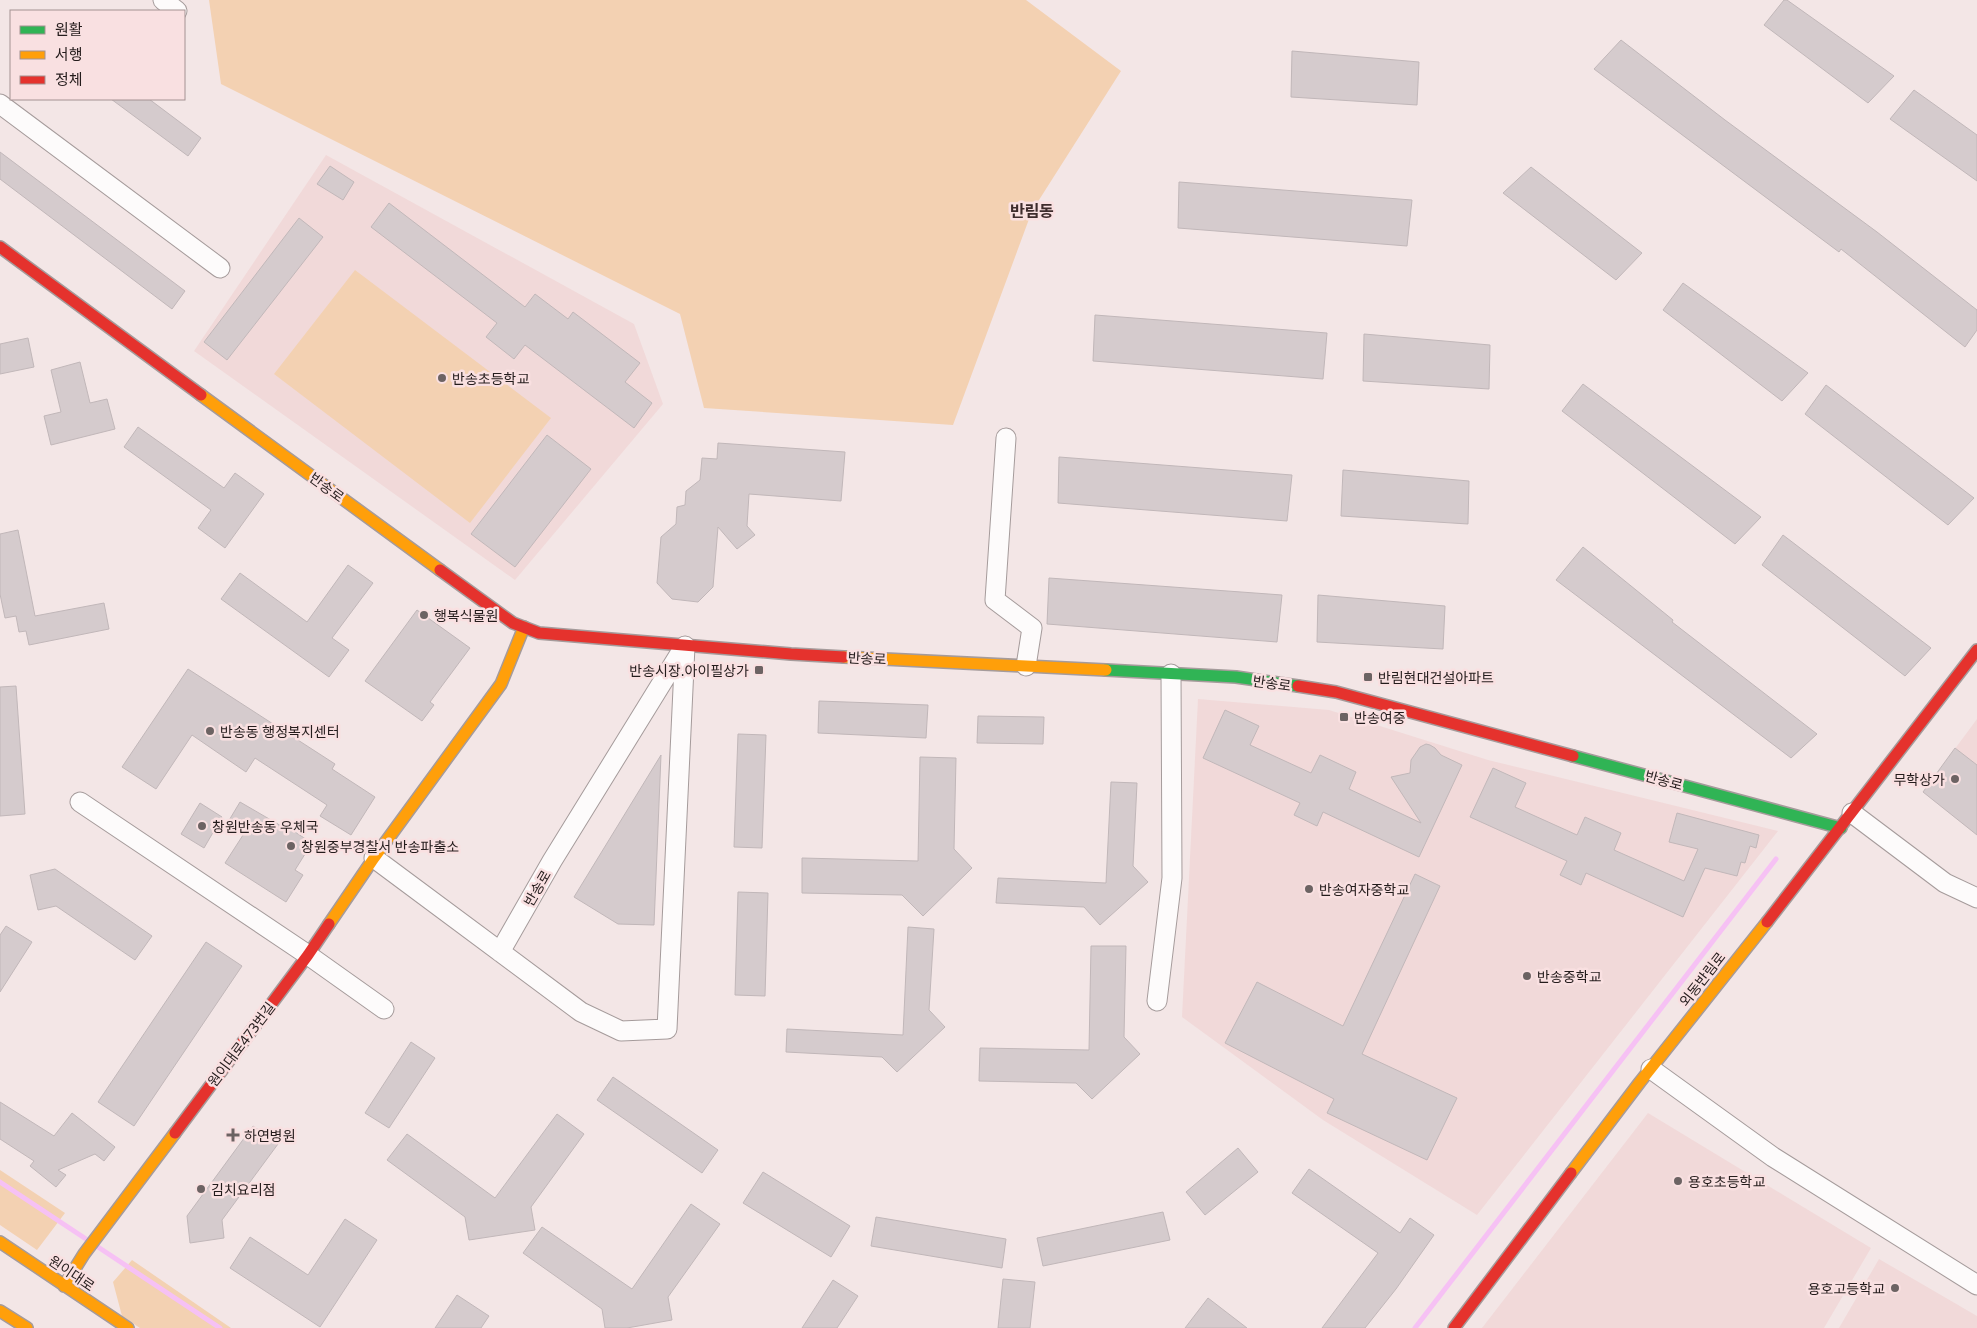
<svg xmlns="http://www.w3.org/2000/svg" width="1977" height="1328" font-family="'Noto Sans','Noto Sans KR',sans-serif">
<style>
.built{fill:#f1d9d9}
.green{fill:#f3d1b2}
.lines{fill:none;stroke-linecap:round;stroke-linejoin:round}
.stream{stroke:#f6c1f4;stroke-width:5}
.building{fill:#d5cbcd;stroke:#c1b7b9}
.street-casing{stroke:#a59b9b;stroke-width:21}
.fast-casing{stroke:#a59b9b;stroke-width:14}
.slow-casing{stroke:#a59b9b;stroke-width:14}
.jam-casing{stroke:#a59b9b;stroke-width:14}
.street{stroke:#fdfbfb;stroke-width:19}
.fast{stroke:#30b455;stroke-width:11}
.slow{stroke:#ff9f0a;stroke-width:11}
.jam{stroke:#e5322d;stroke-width:11}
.poi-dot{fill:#6c6363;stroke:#f9e0e1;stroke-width:2}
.labels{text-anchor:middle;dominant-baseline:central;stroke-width:5;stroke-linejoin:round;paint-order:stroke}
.poi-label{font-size:14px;fill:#241c1c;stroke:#f9e0e1;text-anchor:start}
.street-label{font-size:14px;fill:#241c1c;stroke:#f9e0e1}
.quarter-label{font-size:16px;font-weight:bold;fill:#3e2c2c;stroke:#f9e0e1}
</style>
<rect width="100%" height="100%" fill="#f3e6e6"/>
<path class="built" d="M 326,155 L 634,324 L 663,404 L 515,580 L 194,351 Z
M 1198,699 L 1329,710 L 1488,760 L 1778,831 L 1477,1215 L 1323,1120 L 1182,1017 Z
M 1977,719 L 1977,835 L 1923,792 Z
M 1648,1113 L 1871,1248 L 1824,1328 L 1482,1328 Z
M 1879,1259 L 1977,1316 L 1977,1328 L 1839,1328 Z"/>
<path class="green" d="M 209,0 L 1026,0 L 1121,71 L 1032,211 L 953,425 L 704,408 L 680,314 L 221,84 Z
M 355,270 L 551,418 L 470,523 L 274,374 Z
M 0,1170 L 65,1213 L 37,1250 L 0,1225 Z
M 132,1260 L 231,1328 L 140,1328 L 122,1316 L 113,1282 Z"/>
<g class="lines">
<path class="stream" d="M 0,1182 L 86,1239
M 98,1247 L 220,1328
M 1415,1328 L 1776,859"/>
</g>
<path class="building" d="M 1784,0 L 1787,0 L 1894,76 L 1868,103 L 1764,25 Z
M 1621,40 L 1725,120 L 1877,232 L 1977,310 L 1977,330 L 1965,347 L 1841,249 L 1839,252 L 1594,69 Z
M 1292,51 L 1419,62 L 1417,105 L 1291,97 Z
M 1914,90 L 1977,135 L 1977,181 L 1890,119 Z
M 111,99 L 149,99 L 201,138 L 188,156 Z
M 0,152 L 185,291 L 172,309 L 0,179 Z
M 330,166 L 354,182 L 343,200 L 317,184 Z
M 1531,167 L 1642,253 L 1616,280 L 1503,193 Z
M 1179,182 L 1412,200 L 1407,246 L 1178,228 Z
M 389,203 L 525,307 L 535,294 L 568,319 L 573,312 L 640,363 L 625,382 L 652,403 L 634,428 L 525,345 L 514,359 L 486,337 L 497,323 L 371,227 Z
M 299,218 L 323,237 L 227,360 L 204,342 Z
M 1683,283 L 1808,373 L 1782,401 L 1663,310 Z
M 1095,315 L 1327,333 L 1323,379 L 1093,361 Z
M 1364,334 L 1490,345 L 1489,389 L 1363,381 Z
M 28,338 L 34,367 L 0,374 L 0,344 Z
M 80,362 L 90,403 L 107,399 L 115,429 L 51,445 L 44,416 L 61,412 L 51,370 Z
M 1583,384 L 1761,517 L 1735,544 L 1562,411 Z
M 1826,385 L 1974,498 L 1948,525 L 1805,414 Z
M 138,427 L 224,488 L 235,473 L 264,494 L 225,548 L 198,528 L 211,510 L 124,447 Z
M 547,435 L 591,469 L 515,567 L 471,534 Z
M 718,443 L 845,452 L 841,501 L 749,494 L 747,526 L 755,535 L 737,549 L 718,527 L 713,587 L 698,602 L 672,599 L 657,583 L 661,537 L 676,524 L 677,507 L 685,505 L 686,491 L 700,480 L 702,458 L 717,459 Z
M 1059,457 L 1292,475 L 1287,521 L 1058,503 Z
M 1343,470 L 1469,481 L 1468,524 L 1341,516 Z
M 18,530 L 35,616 L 104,603 L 109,629 L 29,645 L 26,631 L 19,632 L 16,616 L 5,618 L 0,594 L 0,534 Z
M 1783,535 L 1931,648 L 1905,676 L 1762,565 Z
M 1583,547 L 1673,620 L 1672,622 L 1817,734 L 1791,758 L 1556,580 Z
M 348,565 L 373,583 L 332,638 L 349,650 L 329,677 L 221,599 L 240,573 L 307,622 Z
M 1049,578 L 1282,595 L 1277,642 L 1047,624 Z
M 1318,595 L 1445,606 L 1443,649 L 1317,642 Z
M 417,610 L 470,648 L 430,702 L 434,705 L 422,721 L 365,681 Z
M 188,669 L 335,764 L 332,769 L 375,797 L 351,835 L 320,816 L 327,805 L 255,758 L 246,772 L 192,735 L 156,789 L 122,767 Z
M 16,686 L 25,814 L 0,816 L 0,687 Z
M 819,701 L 928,705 L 926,738 L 818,733 Z
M 1225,710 L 1259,726 L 1250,745 L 1311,773 L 1320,755 L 1356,772 L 1349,789 L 1421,823 L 1391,777 L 1410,773 L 1411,760 L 1420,747 L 1426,744 L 1430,745 L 1435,748 L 1441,755 L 1462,765 L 1419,857 L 1323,812 L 1317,826 L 1294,815 L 1300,803 L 1203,758 Z
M 978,716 L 1044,717 L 1043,744 L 977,743 Z
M 738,734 L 766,735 L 762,848 L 734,847 Z
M 1955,748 L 1977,765 L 1977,835 L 1923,792 Z
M 661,755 L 654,925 L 618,924 L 574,897 Z
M 920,757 L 956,758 L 954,849 L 972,868 L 923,916 L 902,895 L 802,893 L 802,858 L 918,861 Z
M 1493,768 L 1526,783 L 1515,807 L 1577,835 L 1585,817 L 1621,833 L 1614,850 L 1684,881 L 1698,849 L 1669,842 L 1677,813 L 1759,835 L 1756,848 L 1750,846 L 1745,863 L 1741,862 L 1737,876 L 1705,868 L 1683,917 L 1586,873 L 1581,885 L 1560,875 L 1567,861 L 1470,817 Z
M 1111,782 L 1137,783 L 1133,866 L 1148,882 L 1100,925 L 1084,907 L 996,903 L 998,878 L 1106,883 Z
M 240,802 L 283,827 L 284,825 L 312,843 L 295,870 L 303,875 L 286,902 L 225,863 L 245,832 L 228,822 Z
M 200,803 L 222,817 L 204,848 L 181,834 Z
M 55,869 L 152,936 L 135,960 L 56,906 L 38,910 L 30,875 Z
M 1415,874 L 1440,886 L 1362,1054 L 1457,1098 L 1427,1160 L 1327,1113 L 1334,1099 L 1225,1043 L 1257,982 L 1343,1026 Z
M 738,892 L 768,893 L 765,996 L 735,995 Z
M 6,926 L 32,942 L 0,992 L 0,935 Z
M 908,927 L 934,929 L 929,1010 L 945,1027 L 897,1072 L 882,1057 L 786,1052 L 787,1029 L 903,1035 Z
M 206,942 L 242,966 L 134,1126 L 98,1102 Z
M 1091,946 L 1126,946 L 1124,1037 L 1140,1054 L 1092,1099 L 1076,1083 L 979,1081 L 980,1048 L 1089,1050 Z
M 411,1042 L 435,1058 L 389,1128 L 365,1113 Z
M 613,1077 L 718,1150 L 702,1173 L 597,1100 Z
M 0,1102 L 54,1136 L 72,1113 L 115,1147 L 104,1161 L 95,1154 L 58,1170 L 66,1175 L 56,1187 L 30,1166 L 34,1161 L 0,1139 Z
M 557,1114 L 584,1134 L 531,1207 L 535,1230 L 469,1240 L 465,1217 L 387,1160 L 407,1134 L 495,1198 Z
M 253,1126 L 278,1144 L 222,1220 L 224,1238 L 190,1243 L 187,1216 Z
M 1238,1148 L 1258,1172 L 1205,1215 L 1186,1192 Z
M 1309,1169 L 1400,1233 L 1410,1218 L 1434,1235 L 1396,1289 L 1365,1328 L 1322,1328 L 1378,1253 L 1292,1193 Z
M 763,1172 L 850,1226 L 831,1257 L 743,1203 Z
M 691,1204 L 720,1224 L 668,1297 L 672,1320 L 627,1328 L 605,1328 L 602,1309 L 523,1253 L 542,1227 L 632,1289 Z
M 1163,1212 L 1170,1240 L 1043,1266 L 1037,1238 Z
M 876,1217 L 1006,1239 L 1002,1268 L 871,1246 Z
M 345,1219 L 377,1240 L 320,1327 L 230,1268 L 250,1237 L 308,1275 Z
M 1003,1279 L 1035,1282 L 1030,1328 L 998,1328 Z
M 833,1280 L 858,1296 L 837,1328 L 802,1328 Z
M 457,1295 L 489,1316 L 481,1328 L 435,1328 Z
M 1208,1298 L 1247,1328 L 1185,1328 Z"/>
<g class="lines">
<defs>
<path id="street" d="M 163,0 L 177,11
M 0,104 L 220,268
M 1006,438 L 995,600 L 1032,628 L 1026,666
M 80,802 L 308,955 L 384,1009
M 1852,813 L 1945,883 L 1977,898
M 374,858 L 581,1012 L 621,1031 L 667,1029 L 685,646
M 500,952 L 552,861 L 684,647
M 1157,1001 L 1172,878 L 1171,674
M 1651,1069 L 1773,1157 L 1977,1285"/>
<path id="fast" d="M 1106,670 L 1236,677 L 1298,686
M 1573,756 L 1841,828"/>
<path id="slow" d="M 201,395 L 440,570
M 844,657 L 1106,670
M 329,924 L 374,858 L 501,684 L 524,627
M 1571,1173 L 1640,1082 L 1767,922
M 0,1242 L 128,1328
M 64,1286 L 84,1254 L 175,1133
M 0,1311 L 27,1328"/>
<path id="jam" d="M 0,247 L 201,395
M 440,570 L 513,623 L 539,633 L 791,654 L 844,657
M 1298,686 L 1336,692 L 1573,756
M 1767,922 L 1977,650
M 175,1133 L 308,955 L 329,924
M 1454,1328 L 1571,1173"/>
</defs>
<use href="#street" class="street-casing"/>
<use href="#fast" class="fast-casing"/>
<use href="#slow" class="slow-casing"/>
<use href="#jam" class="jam-casing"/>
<use href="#street" class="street"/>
<use href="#fast" class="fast"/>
<use href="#slow" class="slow"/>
<use href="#jam" class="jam"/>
</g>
<g class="poi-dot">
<circle cx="442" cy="378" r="5"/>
<circle cx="424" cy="615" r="5"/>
<rect x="754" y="665" width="10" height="10" rx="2.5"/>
<rect x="1363" y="672" width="10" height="10" rx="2.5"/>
<rect x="1339" y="712" width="10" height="10" rx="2.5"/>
<circle cx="210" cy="731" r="5"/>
<circle cx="1955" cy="779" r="5"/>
<circle cx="202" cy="826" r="5"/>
<circle cx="291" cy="846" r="5"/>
<circle cx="1309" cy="889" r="5"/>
<circle cx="1527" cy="976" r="5"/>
<path d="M230.5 1127.5h5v5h5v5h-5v5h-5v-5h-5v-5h5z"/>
<circle cx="1678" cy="1181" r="5"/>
<circle cx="201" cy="1189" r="5"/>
<circle cx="1895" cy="1288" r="5"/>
</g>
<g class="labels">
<g class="poi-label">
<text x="452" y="378">반송초등학교</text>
<text x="434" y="615">행복식물원</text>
<text x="749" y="670" text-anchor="end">반송시장.아이필상가</text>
<text x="1378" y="677">반림현대건설아파트</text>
<text x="1354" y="717">반송여중</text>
<text x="220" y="731">반송동 행정복지센터</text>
<text x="1945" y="779" text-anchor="end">무학상가</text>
<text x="212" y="826">창원반송동 우체국</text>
<text x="301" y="846">창원중부경찰서 반송파출소</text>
<text x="1319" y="889">반송여자중학교</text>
<text x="1537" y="976">반송중학교</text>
<text x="244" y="1135">하연병원</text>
<text x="1688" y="1181">용호초등학교</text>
<text x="211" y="1189">김치요리점</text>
<text x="1885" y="1288" text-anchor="end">용호고등학교</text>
</g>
<g class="street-label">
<text transform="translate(327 487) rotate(36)">반송로</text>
<text transform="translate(867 658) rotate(3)">반송로</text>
<text transform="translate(1272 683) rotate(8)">반송로</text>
<text transform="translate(1664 780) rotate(15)">반송로</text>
<text transform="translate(537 888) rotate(-60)">반송로</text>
<text transform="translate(1702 979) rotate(-52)">외동반림로</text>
<text transform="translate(241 1044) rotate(-53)">원이대로473번길</text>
<text transform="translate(72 1273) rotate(34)">원이대로</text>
</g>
<g class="quarter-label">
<text x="1032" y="211">반림동</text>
</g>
</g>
<rect x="10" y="10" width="175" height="90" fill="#f9e0e1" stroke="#a49292"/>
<rect x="20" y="26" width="25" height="8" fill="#30b455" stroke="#a49292"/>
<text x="55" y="35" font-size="15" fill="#241c1c">원활</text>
<rect x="20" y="51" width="25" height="8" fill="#ff9f0a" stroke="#a49292"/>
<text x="55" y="60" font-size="15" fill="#241c1c">서행</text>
<rect x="20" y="76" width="25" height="8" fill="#e5322d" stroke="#a49292"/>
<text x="55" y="85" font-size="15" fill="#241c1c">정체</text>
</svg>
